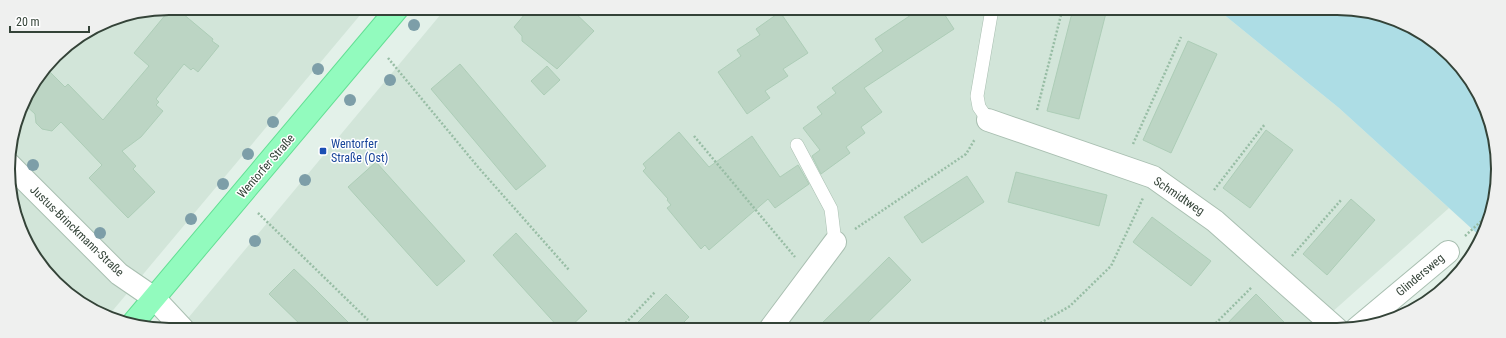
<svg xmlns="http://www.w3.org/2000/svg" width="1506" height="338" font-family="'Roboto Condensed',sans-serif">
<style>
.residential{fill:#d2e5d9}
.green{fill:#addde5}
.building{fill:#bcd5c4;stroke:#adcdb7}
.lines{fill:none;stroke-linecap:round;stroke-linejoin:round}
.lane-casing{stroke:#a9bfb1;stroke-width:14}
.street-casing{stroke:#a9bfb1;stroke-width:24}
.primary-casing{stroke:#63df94;stroke-width:24}
.path{stroke:#98bda5;stroke-width:2.5;stroke-dasharray:2 2;stroke-linecap:butt}
.lane{stroke:#fff;stroke-width:13}
.street{stroke:#fff;stroke-width:22}
.primary{stroke:#92fbbe;stroke-width:22}
.tree{fill:#7d9ea8}
.transit-dot{fill:#1a4fb4;stroke:#fff;stroke-width:1.5}
.labels{text-anchor:middle;dominant-baseline:central;stroke-width:3;stroke-linejoin:round;paint-order:stroke}
.transit-label{font-size:12px;fill:#164399;stroke:#fff;text-anchor:start}
.street-label{font-size:12px;fill:#344338;stroke:#fff}
.rim{fill:none;stroke:#344338;stroke-width:2}
</style>
<rect width="100%" height="100%" fill="#e3f1e9"/>
<path class="residential" d="M 169,8 L 366,8 L 109,315 L 88,308 L 41,267 L 14,211 L 8,158 L 25,98 L 63,48 L 108,20 Z
M 446,8 L 1217,9 L 1339,108 L 1449,208 L 1313,329 L 179,329 Z"/>
<path class="green" d="M 1217,9 L 1358,9 L 1418,30 L 1465,71 L 1493,128 L 1497,190 L 1482,238 L 1339,108 Z"/>
<path class="building" d="M 171,8 L 176,8 L 213,39 L 212,41 L 219,46 L 198,72 L 193,68 L 191,70 L 184,64 L 156,99 L 159,102 L 156,105 L 163,111 L 141,137 L 122,151 L 136,166 L 133,169 L 155,192 L 128,218 L 89,178 L 102,165 L 61,122 L 52,131 L 42,129 L 36,123 L 35,114 L 23,103 L 25,98 L 47,69 L 65,87 L 68,84 L 103,120 L 149,66 L 134,53 Z
M 530,8 L 570,8 L 594,31 L 557,69 L 522,41 L 522,36 L 514,27 Z
M 920,9 L 941,9 L 954,29 L 864,88 L 882,112 L 861,127 L 865,133 L 846,147 L 850,153 L 821,174 L 812,156 L 820,150 L 803,128 L 822,114 L 817,107 L 836,93 L 832,88 L 883,51 L 875,39 Z
M 1073,9 L 1107,9 L 1079,119 L 1047,111 Z
M 780,12 L 808,53 L 783,69 L 788,76 L 765,91 L 770,98 L 747,114 L 718,72 L 741,56 L 737,50 L 760,35 L 756,29 Z
M 1188,41 L 1217,54 L 1171,153 L 1143,140 Z
M 460,64 L 546,166 L 516,190 L 431,89 Z
M 547,66 L 560,80 L 544,95 L 531,81 Z
M 1266,130 L 1293,150 L 1250,208 L 1223,188 Z
M 679,132 L 709,167 L 752,136 L 780,177 L 798,165 L 809,184 L 775,208 L 768,199 L 709,250 L 705,245 L 701,249 L 667,208 L 671,205 L 667,200 L 668,199 L 643,171 L 646,168 L 643,164 Z
M 376,162 L 465,261 L 437,286 L 348,187 Z
M 1016,172 L 1107,195 L 1099,226 L 1008,202 Z
M 967,176 L 984,202 L 922,243 L 904,217 Z
M 1351,199 L 1375,220 L 1327,275 L 1303,254 Z
M 1152,217 L 1211,261 L 1191,286 L 1133,242 Z
M 516,233 L 587,311 L 568,329 L 560,329 L 493,255 Z
M 889,257 L 911,280 L 861,329 L 816,329 Z
M 294,269 L 315,289 L 355,329 L 305,329 L 269,294 Z
M 666,294 L 689,317 L 677,329 L 631,329 Z
M 1256,294 L 1291,329 L 1222,329 Z"/>
<g class="lines">
<defs>
<path id="lane" d="M 988,120 L 979,107 L 977,96 L 992,9
M 797,145 L 831,209 L 835,242"/>
<path id="street" d="M 988,120 L 1153,177 L 1215,221 L 1337,329
M 9,164 L 119,274 L 154,298 L 183,329
M 770,329 L 835,242
M 1356,329 L 1448,252"/>
<path id="primary" d="M 133,323 L 398,8"/>
</defs>
<use href="#lane" class="lane-casing"/>
<use href="#street" class="street-casing"/>
<use href="#primary" class="primary-casing"/>
<path class="path" d="M 388,58 L 478,167 L 569,270
M 1037,110 L 1061,15 L 1070,9
M 694,136 L 795,257
M 1133,144 L 1181,37
M 1214,190 L 1265,124
M 258,213 L 368,320
M 855,229 L 966,154 L 975,139
M 1465,236 L 1490,213
M 1292,256 L 1341,200
M 1037,325 L 1041,329
M 620,329 L 655,292
M 1030,329 L 1070,306 L 1111,266 L 1143,198
M 1210,329 L 1252,287"/>
<use href="#lane" class="lane"/>
<use href="#street" class="street"/>
<use href="#primary" class="primary"/>
</g>
<g class="tree">
<circle cx="414" cy="25" r="6"/>
<circle cx="318" cy="69" r="6"/>
<circle cx="390" cy="80" r="6"/>
<circle cx="350" cy="100" r="6"/>
<circle cx="273" cy="122" r="6"/>
<circle cx="248" cy="154" r="6"/>
<circle cx="33" cy="165" r="6"/>
<circle cx="305" cy="180" r="6"/>
<circle cx="223" cy="184" r="6"/>
<circle cx="191" cy="219" r="6"/>
<circle cx="100" cy="233" r="6"/>
<circle cx="255" cy="241" r="6"/>
</g>
<rect class="transit-dot" x="319" y="147" width="8" height="8" rx="2"/>
<g class="labels">
<g class="transit-label">
<text x="331" y="144">Wentorfer<tspan x="331" dy="14">Straße (Ost)</tspan></text>
</g>
<g class="street-label">
<text transform="translate(266 166) rotate(-49)">Wentorfer Straße</text>
<text transform="translate(1179 196) rotate(34)">Schmidtweg</text>
<text transform="translate(77 231) rotate(44)">Justus-Brinckmann-Straße</text>
<text transform="translate(1420 275) rotate(-40)">Glindersweg</text>
</g>
</g>
<path d="M0 0H1506V338H0ZM169 15H1337A154 154 0 0 1 1491 169V169A154 154 0 0 1 1337 323H169A154 154 0 0 1 15 169V169A154 154 0 0 1 169 15Z" fill="#eff0ef" fill-rule="evenodd"/>
<path class="rim" d="M169 15H1337A154 154 0 0 1 1491 169V169A154 154 0 0 1 1337 323H169A154 154 0 0 1 15 169V169A154 154 0 0 1 169 15Z"/>
<path d="M10 26v6h79v-6" fill="none" stroke="#344338" stroke-width="2"/>
<text x="16" y="26" font-size="12" fill="#344338" stroke="#ffffff" stroke-width="3" paint-order="stroke">20 m</text>
</svg>
